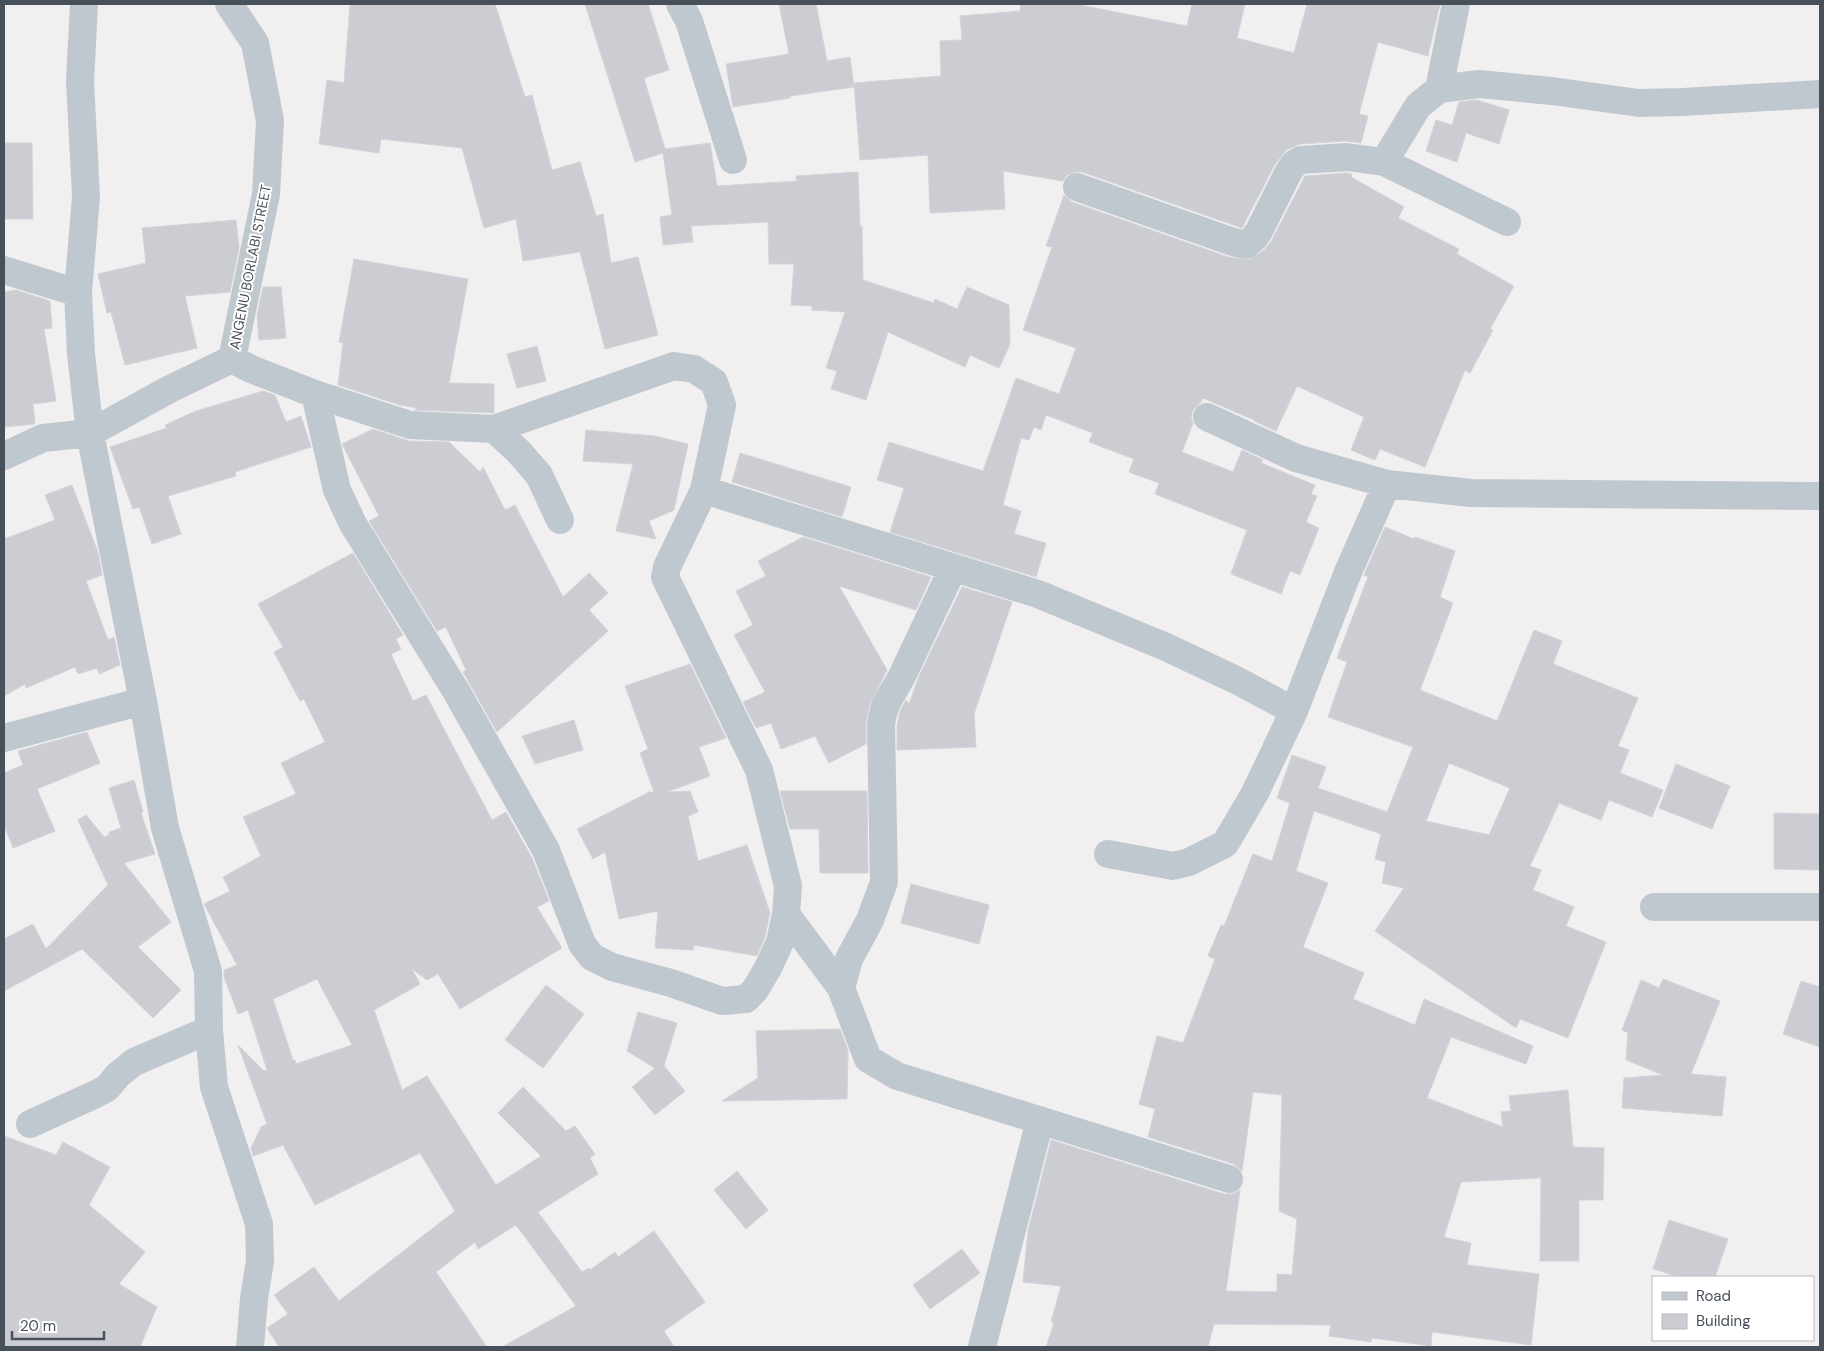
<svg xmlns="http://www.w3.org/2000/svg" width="1824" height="1351" font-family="'DM Sans',sans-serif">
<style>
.building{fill:#cccdd3;stroke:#d3d4da;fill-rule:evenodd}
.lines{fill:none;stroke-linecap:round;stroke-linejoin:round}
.minor{stroke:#c0c8cf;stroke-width:28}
.labels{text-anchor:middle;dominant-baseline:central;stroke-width:4;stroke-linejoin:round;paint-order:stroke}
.street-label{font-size:14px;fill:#48505a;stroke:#fff}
</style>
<rect width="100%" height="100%" fill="#f1efef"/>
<path class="building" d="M 350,4 L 495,4 L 525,97 L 532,95 L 552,170 L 580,162 L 596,216 L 603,214 L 611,263 L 638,257 L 658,335 L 605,349 L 580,252 L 523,261 L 516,219 L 484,228 L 462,148 L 381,139 L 379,153 L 319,144 L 327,80 L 344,83 Z
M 585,4 L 648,4 L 669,70 L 644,78 L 665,149 L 710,143 L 717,186 L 797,181 L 796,176 L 858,172 L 860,226 L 862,226 L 863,280 L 934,303 L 935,299 L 957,309 L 967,287 L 1009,305 L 1010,344 L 999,368 L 970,355 L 965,367 L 888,332 L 866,400 L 831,389 L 837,371 L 826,368 L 845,312 L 812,310 L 812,306 L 791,305 L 794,264 L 769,264 L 768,222 L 691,226 L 693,242 L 663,245 L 660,217 L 672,215 L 663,153 L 635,162 Z
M 779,4 L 816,4 L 827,61 L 850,57 L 854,87 L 790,96 L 790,98 L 733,107 L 726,64 L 789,54 Z
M 1021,4 L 1075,4 L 1187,26 L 1192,4 L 1245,4 L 1237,38 L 1294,53 L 1307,4 L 1440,4 L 1428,56 L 1378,42 L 1359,114 L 1368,116 L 1361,143 L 1346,141 L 1300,144 L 1286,150 L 1274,166 L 1242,228 L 1082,172 L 1075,172 L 1067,175 L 1063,181 L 1003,171 L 1005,209 L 930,213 L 928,155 L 860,160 L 854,83 L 941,76 L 940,41 L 962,40 L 960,16 L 1020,11 Z
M 1477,100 L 1509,110 L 1499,144 L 1466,133 L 1457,162 L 1426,151 L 1436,120 L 1452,125 L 1459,102 Z
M 4,143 L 32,143 L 33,219 L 4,219 Z
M 1346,173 L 1352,174 L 1351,177 L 1404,207 L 1398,218 L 1459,249 L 1457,254 L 1514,286 L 1490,329 L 1493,330 L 1470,373 L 1465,370 L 1425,467 L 1380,449 L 1375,460 L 1351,450 L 1364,417 L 1297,386 L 1276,431 L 1254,421 L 1254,420 L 1203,398 L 1200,403 L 1193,410 L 1191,418 L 1193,423 L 1182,452 L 1233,472 L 1242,450 L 1263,460 L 1261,463 L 1315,485 L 1311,494 L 1317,496 L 1306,522 L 1319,528 L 1300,575 L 1290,571 L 1281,594 L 1231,574 L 1247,530 L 1155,494 L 1159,483 L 1129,472 L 1134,459 L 1089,442 L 1093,433 L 1046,415 L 1041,430 L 1034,427 L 1029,440 L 1021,438 L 1003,505 L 1021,511 L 1014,534 L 1046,543 L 1036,577 L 890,532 L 904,488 L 877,480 L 889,442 L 983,471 L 1016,378 L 1059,394 L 1076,348 L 1023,330 L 1052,247 L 1046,246 L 1064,195 L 1072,202 L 1228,257 L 1249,260 L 1264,250 L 1272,240 L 1305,176 Z
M 236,220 L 239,248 L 230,292 L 185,296 L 197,348 L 125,365 L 111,312 L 107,313 L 98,274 L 146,263 L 142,228 Z
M 354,259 L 468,279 L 449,383 L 494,384 L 494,413 L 414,410 L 418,408 L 400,405 L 338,385 L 343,343 L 339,342 Z
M 263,287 L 281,287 L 286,338 L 259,340 L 257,315 Z
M 16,290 L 50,301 L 52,328 L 44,329 L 56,401 L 33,404 L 35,424 L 4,427 L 4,292 Z
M 537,346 L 546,381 L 517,388 L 507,354 Z
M 263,391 L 275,395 L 286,422 L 301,416 L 311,447 L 235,472 L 236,476 L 168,496 L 181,534 L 152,544 L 139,507 L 133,509 L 110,447 L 167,428 L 165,425 L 196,411 Z
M 373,429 L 409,441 L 449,442 L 480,472 L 483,467 L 505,510 L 515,505 L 563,597 L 589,573 L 608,593 L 589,610 L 608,631 L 497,732 L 463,672 L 466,670 L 446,627 L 437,631 L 369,521 L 379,516 L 342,444 Z
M 586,430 L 655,436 L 688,444 L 674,510 L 649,521 L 656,539 L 616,531 L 633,464 L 583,461 Z
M 740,453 L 851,487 L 842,517 L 732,482 Z
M 72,485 L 98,552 L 102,575 L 86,581 L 108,640 L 114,637 L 120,665 L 99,674 L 97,668 L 78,674 L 75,667 L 26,688 L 25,684 L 4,696 L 4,539 L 55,520 L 45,495 Z
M 1385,527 L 1414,539 L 1415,537 L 1455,551 L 1440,597 L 1453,603 L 1420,690 L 1497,721 L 1534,630 L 1562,641 L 1553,664 L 1638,698 L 1618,746 L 1629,750 L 1620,773 L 1663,790 L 1652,817 L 1609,800 L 1601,820 L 1559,803 L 1530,866 L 1541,870 L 1533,890 L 1574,907 L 1566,926 L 1606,942 L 1568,1038 L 1520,1019 L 1516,1028 L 1375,931 L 1404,888 L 1382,883 L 1386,862 L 1375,859 L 1381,834 L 1314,811 L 1296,871 L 1328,883 L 1303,947 L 1364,973 L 1353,999 L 1415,1025 L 1424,999 L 1533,1046 L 1526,1064 L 1451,1037 L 1427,1098 L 1503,1127 L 1501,1112 L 1511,1111 L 1509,1096 L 1568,1090 L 1573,1147 L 1604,1148 L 1603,1200 L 1579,1200 L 1579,1261 L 1540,1261 L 1541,1178 L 1461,1182 L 1444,1237 L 1471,1243 L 1467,1265 L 1539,1274 L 1531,1345 L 1432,1332 L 1431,1346 L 1372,1338 L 1371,1342 L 1329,1336 L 1331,1325 L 1214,1324 L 1208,1347 L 1046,1347 L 1054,1323 L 1051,1322 L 1061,1286 L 1023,1282 L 1028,1231 L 1051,1140 L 1224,1194 L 1233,1194 L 1240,1190 L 1226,1291 L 1277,1292 L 1277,1274 L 1292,1275 L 1297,1219 L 1279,1211 L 1282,1095 L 1253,1092 L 1242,1171 L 1234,1164 L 1148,1137 L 1155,1109 L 1139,1104 L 1157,1036 L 1183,1043 L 1215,959 L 1208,956 L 1221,925 L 1224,926 L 1253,854 L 1272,861 L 1290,803 L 1277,798 L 1292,755 L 1326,767 L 1318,788 L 1387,812 L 1413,747 L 1328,717 L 1347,662 L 1337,658 L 1368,577 L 1364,575 ZM 1449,763 L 1510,788 L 1489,835 L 1426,821 Z
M 803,537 L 931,577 L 916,610 L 839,586 L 887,670 L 869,707 L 866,723 L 866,744 L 829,763 L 815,736 L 781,749 L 771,723 L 756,728 L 743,702 L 765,692 L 734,635 L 753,625 L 736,591 L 766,576 L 758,561 Z
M 353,553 L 403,635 L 396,639 L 401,649 L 391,654 L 413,701 L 426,695 L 492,820 L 506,812 L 532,858 L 549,901 L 537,907 L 562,948 L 460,1009 L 438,974 L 427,980 L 412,969 L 420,984 L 374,1010 L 402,1090 L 427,1076 L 496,1185 L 541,1156 L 498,1113 L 523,1087 L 566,1131 L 575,1126 L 595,1154 L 590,1158 L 598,1174 L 538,1212 L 582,1272 L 589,1268 L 590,1270 L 615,1252 L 618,1257 L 654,1231 L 705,1302 L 664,1331 L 674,1347 L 502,1347 L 576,1306 L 516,1225 L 478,1249 L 475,1242 L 436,1272 L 487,1347 L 279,1347 L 267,1328 L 288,1314 L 274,1295 L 314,1267 L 339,1301 L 455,1211 L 420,1153 L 315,1205 L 283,1145 L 253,1156 L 251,1148 L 261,1127 L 267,1124 L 238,1045 L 264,1071 L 267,1070 L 248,1010 L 238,1014 L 224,977 L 224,970 L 237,965 L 204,904 L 230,891 L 223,877 L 261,856 L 243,817 L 296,794 L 281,763 L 325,742 L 304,699 L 300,701 L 274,652 L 283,647 L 258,604 ZM 317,979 L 352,1045 L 296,1064 L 295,1060 L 293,1060 L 273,999 Z
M 962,587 L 1012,602 L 974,714 L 976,747 L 897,750 L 897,726 L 900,711 L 906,700 L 909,704 L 919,676 Z
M 690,664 L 726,738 L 699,747 L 710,776 L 667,792 L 690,791 L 698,812 L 688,816 L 698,861 L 747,845 L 770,913 L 765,937 L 757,956 L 694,945 L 693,950 L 655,948 L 658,911 L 619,919 L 605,852 L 593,859 L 577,829 L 649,792 L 654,792 L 640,753 L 648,749 L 625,686 Z
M 574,720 L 583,750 L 535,764 L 522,736 Z
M 87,732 L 100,763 L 37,789 L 55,831 L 13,848 L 4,825 L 4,773 L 23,765 L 18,751 Z
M 1676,764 L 1730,786 L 1712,829 L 1659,808 Z
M 134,780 L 143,812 L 141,813 L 155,854 L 124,863 L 171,922 L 138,947 L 181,990 L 153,1018 L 82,949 L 4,991 L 4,939 L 33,924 L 46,949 L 108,885 L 78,820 L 86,815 L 104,837 L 109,835 L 109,832 L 121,828 L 109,788 Z
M 780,791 L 867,791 L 868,873 L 820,873 L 819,829 L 790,829 Z
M 1774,813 L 1820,814 L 1820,870 L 1774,869 Z
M 911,884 L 989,905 L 979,944 L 901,923 Z
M 1663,979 L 1720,1001 L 1691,1074 L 1726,1077 L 1722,1116 L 1622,1108 L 1624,1078 L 1663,1075 L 1626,1060 L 1628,1033 L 1622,1030 L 1641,980 L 1659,988 Z
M 1801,981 L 1820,987 L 1820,1047 L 1783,1034 Z
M 546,985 L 584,1014 L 543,1068 L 505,1040 Z
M 638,1012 L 677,1023 L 664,1066 L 685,1091 L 655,1115 L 632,1087 L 655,1068 L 627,1051 Z
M 840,1029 L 848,1050 L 847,1099 L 722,1101 L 758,1078 L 756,1031 Z
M 4,1136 L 56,1155 L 63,1142 L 110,1167 L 89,1205 L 145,1252 L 119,1284 L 157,1307 L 140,1347 L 4,1347 Z
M 737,1171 L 768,1210 L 746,1229 L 714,1190 Z
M 1669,1220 L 1728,1239 L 1715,1277 L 1680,1277 L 1653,1269 Z
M 962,1249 L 980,1273 L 930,1309 L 913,1285 Z"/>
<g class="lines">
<path class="minor" d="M 84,4 L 80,81 L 86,197 L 78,293 L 81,354 L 90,433 L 143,701 L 165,828 L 208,971 L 209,1030 L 214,1087 L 259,1224 L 260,1261 L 254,1299 L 250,1347
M 229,4 L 255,43 L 270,121 L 266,194 L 232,359
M 680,4 L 689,21 L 733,160
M 1439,89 L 1456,4
M 1384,162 L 1418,106 L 1439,89 L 1479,84 L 1552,91 L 1639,103 L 1683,102 L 1820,94
M 1077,187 L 1233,242 L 1246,245 L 1254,238 L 1259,231 L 1288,173 L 1294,164 L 1301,160 L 1347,157 L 1384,162 L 1507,222
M 4,270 L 78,293
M 232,359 L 251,369 L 315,394 L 410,425 L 494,429 L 674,366 L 694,369 L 714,382 L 722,405 L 704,490 L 667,567 L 665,577 L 759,770 L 788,886 L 786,914 L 780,942 L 768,968 L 755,990 L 746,999 L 722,1001 L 671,983 L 612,967 L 592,957 L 582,944 L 546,850 L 456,691 L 353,524 L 337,490 L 315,394
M 1207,417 L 1296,458 L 1387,484
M 494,429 L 519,452 L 539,475 L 560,520
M 4,456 L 43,438 L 90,433 L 168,390 L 232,359
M 704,490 L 1038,594 L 1166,647 L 1236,680 L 1294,711 L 1348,572 L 1387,484 L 1471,493 L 1820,496
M 953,568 C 936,604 919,640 902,676 C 893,694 883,703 881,725 L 884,882 L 870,920 L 849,959 L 841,988 L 868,1059 L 897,1076 L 1229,1179
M 4,738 L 143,701
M 1108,854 L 1173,866 L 1189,862 L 1225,844 L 1255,793 L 1294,711
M 1654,907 L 1820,907
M 786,914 L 841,988
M 30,1124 L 96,1094 L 107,1088 L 118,1075 L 134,1062 L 209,1030
M 982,1347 L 1040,1120"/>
</g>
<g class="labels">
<g class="street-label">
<text transform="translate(250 267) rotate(-79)">ANGENU BORLABI STREET</text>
</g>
</g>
<rect width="1824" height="1351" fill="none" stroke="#48505a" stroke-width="10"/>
<rect x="1652" y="1276" width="162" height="65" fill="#ffffff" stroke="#b6b9bd"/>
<rect x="1662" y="1292" width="25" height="8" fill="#c0c8cf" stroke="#b6b9bd"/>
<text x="1696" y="1301" font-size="15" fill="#48505a">Road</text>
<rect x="1662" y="1314" width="25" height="15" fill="#cccdd3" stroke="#b6b9bd"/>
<text x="1696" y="1326" font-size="15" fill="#48505a">Building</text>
<path d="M12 1331v8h92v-8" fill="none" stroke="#48505a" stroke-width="2.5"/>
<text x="20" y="1331" font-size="15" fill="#48505a" stroke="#ffffff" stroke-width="4" paint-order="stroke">20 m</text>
</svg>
